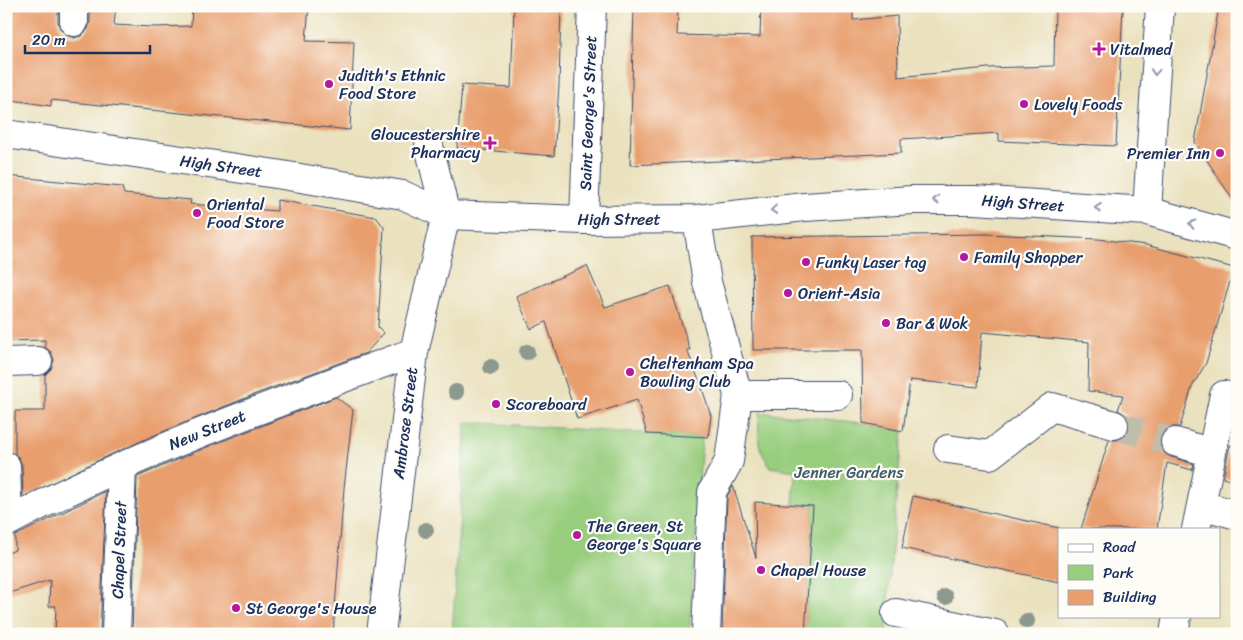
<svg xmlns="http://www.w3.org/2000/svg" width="1243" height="640" font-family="Sriracha,sans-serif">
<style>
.green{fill:#98cd7e;stroke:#5a7e6e}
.building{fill:#e89e6d}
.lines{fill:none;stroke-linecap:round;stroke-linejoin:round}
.minor-tunnel{stroke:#c1bdab;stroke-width:28;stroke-dasharray:28 14;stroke-linecap:butt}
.minor-casing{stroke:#3a4a6c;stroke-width:30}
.minor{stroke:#fff;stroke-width:28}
.tree{fill:#8c998f}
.oneway{stroke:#8d97ae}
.poi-dot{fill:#b5179e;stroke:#fdfcf7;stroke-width:2}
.labels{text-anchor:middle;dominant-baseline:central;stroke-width:4.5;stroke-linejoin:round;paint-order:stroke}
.poi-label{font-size:16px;fill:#1b2f5e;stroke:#fdfcf7;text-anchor:start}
.street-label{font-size:16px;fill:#1b2f5e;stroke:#fdfcf7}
.park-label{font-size:16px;fill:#405e68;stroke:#fdfcf7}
</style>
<rect width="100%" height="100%" fill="#fdfcf7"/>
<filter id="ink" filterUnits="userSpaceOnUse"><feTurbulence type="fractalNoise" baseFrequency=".02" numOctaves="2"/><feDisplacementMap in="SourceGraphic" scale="10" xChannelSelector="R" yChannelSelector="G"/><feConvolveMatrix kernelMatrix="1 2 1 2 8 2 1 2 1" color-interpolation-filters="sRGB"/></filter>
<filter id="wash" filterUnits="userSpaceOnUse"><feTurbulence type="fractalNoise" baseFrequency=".0096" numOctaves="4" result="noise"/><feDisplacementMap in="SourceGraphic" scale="20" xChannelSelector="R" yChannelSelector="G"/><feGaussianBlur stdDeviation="1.12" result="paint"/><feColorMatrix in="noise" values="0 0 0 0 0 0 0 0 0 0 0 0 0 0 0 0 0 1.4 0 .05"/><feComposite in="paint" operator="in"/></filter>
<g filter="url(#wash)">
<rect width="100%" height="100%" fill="#eae1be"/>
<path class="green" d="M 760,412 L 863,423 L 903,431 L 897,489 L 887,612 L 887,634 L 805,634 L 813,506 L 793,504 L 795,471 L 771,467 C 755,447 758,436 760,412 Z
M 466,422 L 702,437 L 689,634 L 452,634 Z"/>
<g id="blocks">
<path class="building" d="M 6,6 L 58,6 L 58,22 L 60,29 L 66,35 L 74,38 L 81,36 L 88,29 L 90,22 L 90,6 L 116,6 L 114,25 L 152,27 L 191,26 L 192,6 L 309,6 L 306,41 L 354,42 L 350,130 L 51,100 L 51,106 L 6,99 Z
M 514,6 L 561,6 L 559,86 L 554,156 L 457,148 L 462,85 L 511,88 Z
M 634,6 L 678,6 L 677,35 L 760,37 L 761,6 L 853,6 L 853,20 L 897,16 L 898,77 L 988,68 L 1054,66 L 1055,6 L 1123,6 L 1116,146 L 999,141 L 999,133 L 901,139 L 901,153 L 630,165 Z
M 1219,7 L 1237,9 L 1237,206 L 1195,142 Z
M 6,176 L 122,187 L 124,194 L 191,200 L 190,204 L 277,211 L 277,200 L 376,217 L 384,227 L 378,327 L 384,333 L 366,353 L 253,395 L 150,437 L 99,460 L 23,497 L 22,465 L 19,458 L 15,454 L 15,411 L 45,411 L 45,375 L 51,369 L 54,360 L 51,352 L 45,347 L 45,340 L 6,341 Z
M 986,234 L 1098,239 L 1146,245 L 1234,268 L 1206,363 L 1192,387 L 1180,427 L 1172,427 L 1165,430 L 1160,438 L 1160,446 L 1164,453 L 1171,457 L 1194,464 L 1192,470 L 1167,463 L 1157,529 L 1081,529 L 1109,440 L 1118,440 L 1125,436 L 1129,429 L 1129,421 L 1126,415 L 1118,410 L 1123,395 L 1088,391 L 1089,342 L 982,332 L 978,387 L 910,380 L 903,431 L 863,423 L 862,350 L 753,350 L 752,237 Z
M 587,266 L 605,307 L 670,286 L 690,350 L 687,350 L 702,388 L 711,416 L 708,437 L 647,434 L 637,400 L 577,419 L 546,322 L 531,329 L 516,296 Z
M 336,397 L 353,410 L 344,488 L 333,634 L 132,634 L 137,477 L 212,445 Z
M 1230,445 L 1237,447 L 1237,482 L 1223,478 Z
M 733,486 L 756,558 L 755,502 L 813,506 L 805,634 L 722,634 L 727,496 Z
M 106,491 L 100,634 L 55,634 L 56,606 L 49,606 L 50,580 L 6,594 L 6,554 L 15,550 L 15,536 Z
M 913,496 L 1059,528 L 1059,582 L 902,548 Z"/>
</g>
</g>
<g filter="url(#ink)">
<use href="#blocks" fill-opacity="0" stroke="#3a4a6c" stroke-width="1"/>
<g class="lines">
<path class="minor-tunnel" d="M 1114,425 L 1175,442"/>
<defs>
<path id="minor" d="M 74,22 L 74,6
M 6,134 L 276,174 L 403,195 L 446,215 L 584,220 L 697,219 L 805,207 L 912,200 L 974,200 L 1147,211 L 1237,236
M 1147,211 L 1160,6
M 697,219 L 707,282 L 738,395
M 584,220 L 592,6
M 6,362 L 38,361
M 1175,442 L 1212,453
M 948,449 L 990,455 L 1052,407 L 1114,425
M 6,466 L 8,521
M 1201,505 L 1237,515
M 6,523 C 136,453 275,403 414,352
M 1196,529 L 1224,395
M 896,613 L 995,634
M 116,634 L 122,467
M 381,634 L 414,352 L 446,215 L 429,146
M 706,634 L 712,492 L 729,461 L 738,395 L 838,395
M 1174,634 L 1177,616"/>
</defs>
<use href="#minor" class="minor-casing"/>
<use href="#minor" class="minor"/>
</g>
<g class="tree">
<circle cx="527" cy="352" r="8"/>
<circle cx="491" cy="367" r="8"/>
<circle cx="456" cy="392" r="8"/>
<circle cx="426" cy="530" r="8"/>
<circle cx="945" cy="597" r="8"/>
<circle cx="1027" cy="621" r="8"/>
</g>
<defs><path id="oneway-chevron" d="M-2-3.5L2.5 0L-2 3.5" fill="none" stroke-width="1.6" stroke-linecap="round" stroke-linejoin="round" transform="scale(1.25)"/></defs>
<g class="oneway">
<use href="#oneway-chevron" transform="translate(1155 72) rotate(94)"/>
<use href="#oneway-chevron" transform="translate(936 200) rotate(-180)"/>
<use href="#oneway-chevron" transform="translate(1098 208) rotate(-176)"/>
<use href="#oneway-chevron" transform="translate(774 210) rotate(174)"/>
<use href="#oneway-chevron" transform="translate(1192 224) rotate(-165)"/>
</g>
</g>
<g class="poi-dot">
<path d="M1096.5 41.5h5v5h5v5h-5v5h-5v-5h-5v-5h5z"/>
<circle cx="329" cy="84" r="5"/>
<circle cx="1024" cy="104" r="5"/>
<path d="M487.5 135.5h5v5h5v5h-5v5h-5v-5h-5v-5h5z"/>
<circle cx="1220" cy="153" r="5"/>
<circle cx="197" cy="213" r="5"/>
<circle cx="964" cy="257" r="5"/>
<circle cx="806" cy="262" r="5"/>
<circle cx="788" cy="293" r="5"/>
<circle cx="886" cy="323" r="5"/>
<circle cx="630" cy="372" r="5"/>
<circle cx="496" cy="404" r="5"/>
<circle cx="577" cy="535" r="5"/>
<circle cx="761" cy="570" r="5"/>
<circle cx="236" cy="608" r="5"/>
</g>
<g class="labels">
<g class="poi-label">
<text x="1110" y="49">Vitalmed</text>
<text x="339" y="75">Judith's Ethnic<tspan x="339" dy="18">Food Store</tspan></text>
<text x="1034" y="104">Lovely Foods</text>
<text x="480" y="134" text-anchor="end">Gloucestershire<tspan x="480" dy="18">Pharmacy</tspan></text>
<text x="1210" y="153" text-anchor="end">Premier Inn</text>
<text x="207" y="204">Oriental<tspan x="207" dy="18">Food Store</tspan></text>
<text x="974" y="257">Family Shopper</text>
<text x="816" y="262">Funky Laser tag</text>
<text x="798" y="293">Orient-Asia</text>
<text x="896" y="323">Bar &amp; Wok</text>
<text x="640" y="363">Cheltenham Spa<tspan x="640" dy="18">Bowling Club</tspan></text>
<text x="506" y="404">Scoreboard</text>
<text x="587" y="526">The Green, St<tspan x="587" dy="18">George's Square</tspan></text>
<text x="771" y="570">Chapel House</text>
<text x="246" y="608">St George's House</text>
</g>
<g class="street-label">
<text transform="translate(588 113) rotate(-88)">Saint George's Street</text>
<text transform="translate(221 166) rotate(8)">High Street</text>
<text transform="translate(1023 203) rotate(4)">High Street</text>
<text x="619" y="219">High Street</text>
<text transform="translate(405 423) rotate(-83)">Ambrose Street</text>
<text transform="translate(207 430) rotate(-22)">New Street</text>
<text transform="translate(119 550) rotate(-88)">Chapel Street</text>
</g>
<g class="park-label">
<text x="849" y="472">Jenner Gardens</text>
</g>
</g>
<rect width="1243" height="640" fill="none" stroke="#fdfcf7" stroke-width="25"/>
<rect x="1058" y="528" width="162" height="90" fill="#fdfcf7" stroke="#a3aaba"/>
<rect x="1068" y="544" width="25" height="8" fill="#ffffff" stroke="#a3aaba"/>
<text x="1103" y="552" font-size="15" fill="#1b2f5e">Road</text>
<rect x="1068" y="565" width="25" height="15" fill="#98cd7e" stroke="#a3aaba"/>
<text x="1103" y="578" font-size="15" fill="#1b2f5e">Park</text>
<rect x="1068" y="590" width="25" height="15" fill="#e89e6d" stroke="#a3aaba"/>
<text x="1103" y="602" font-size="15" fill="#1b2f5e">Building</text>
<path d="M25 45v8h125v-8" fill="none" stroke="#1b2f5e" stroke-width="2.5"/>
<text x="32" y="45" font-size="15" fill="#1b2f5e" stroke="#fdfcf7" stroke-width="4" paint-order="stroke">20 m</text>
</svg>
